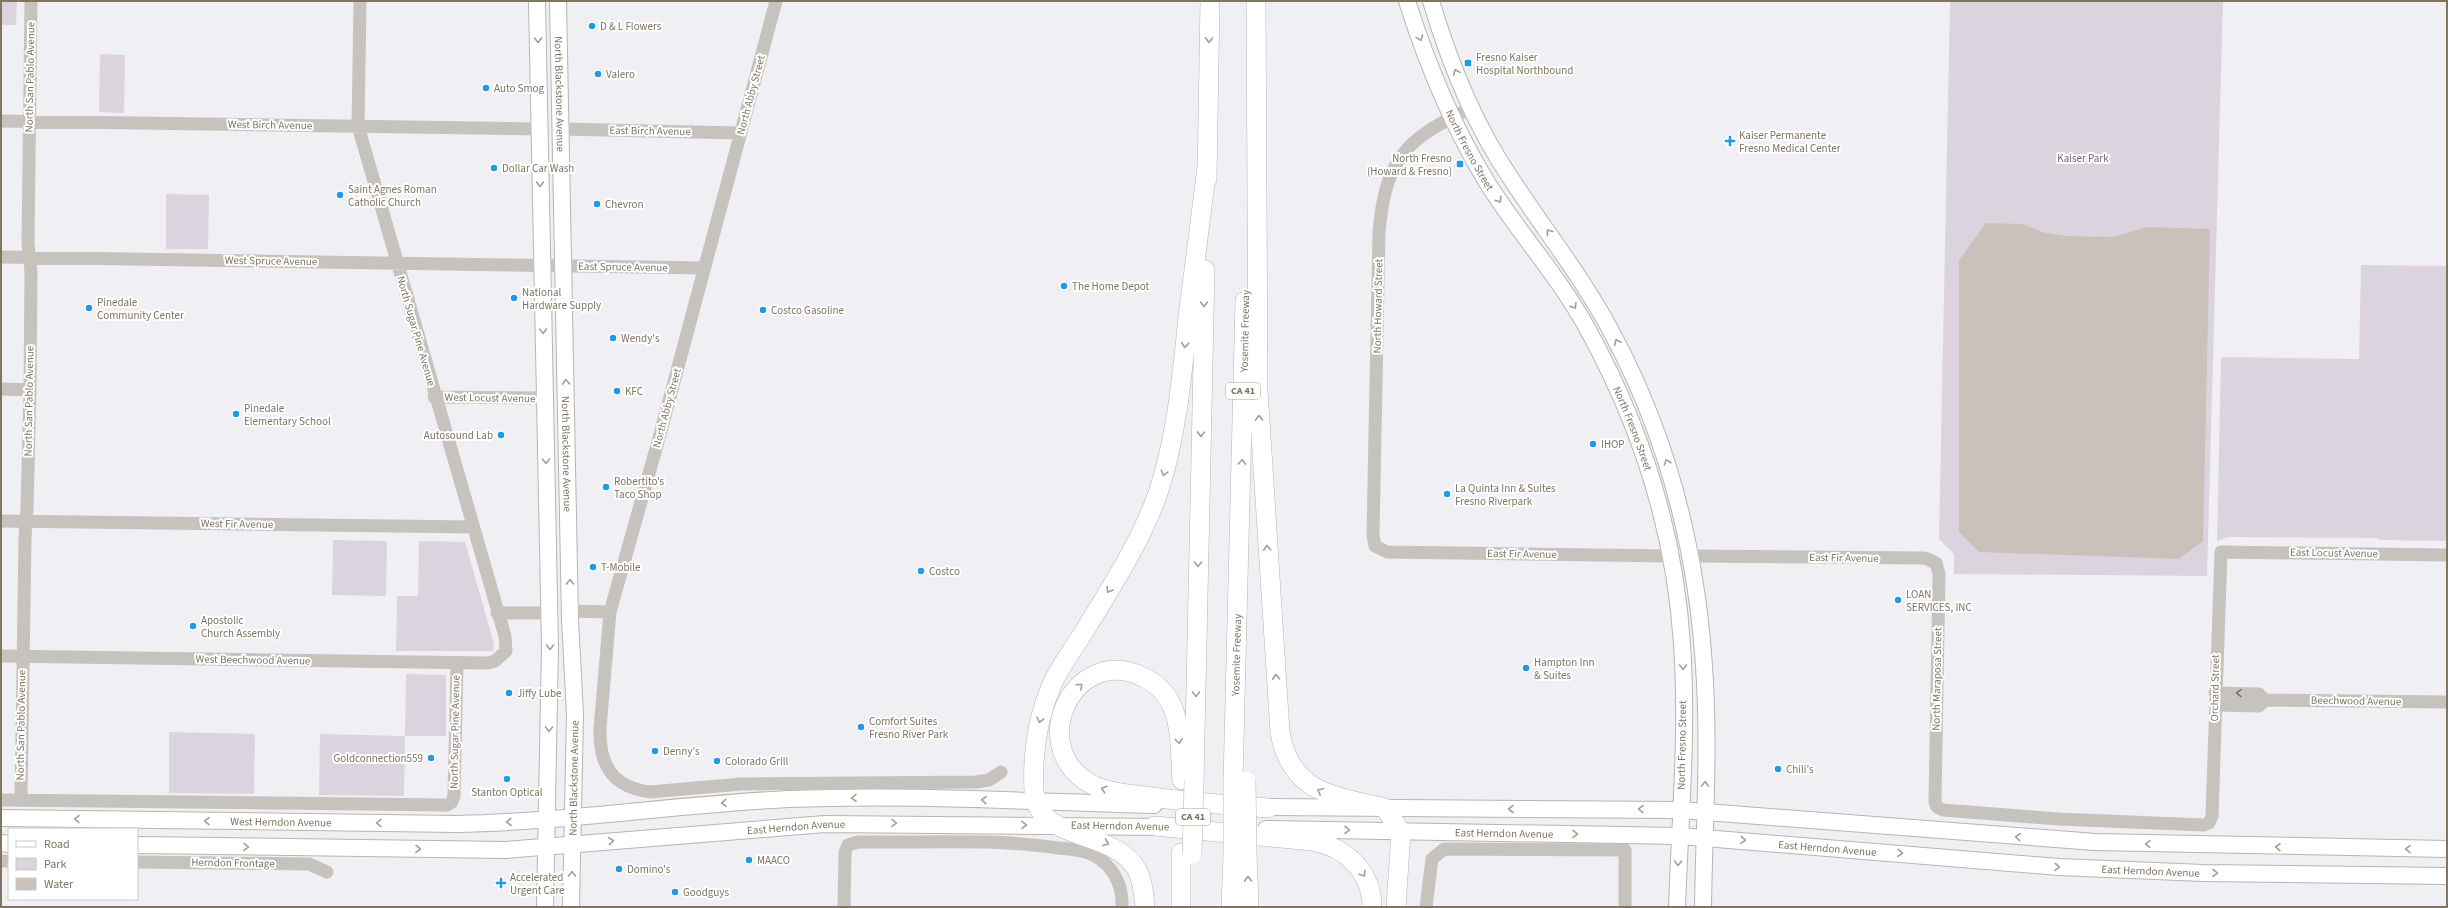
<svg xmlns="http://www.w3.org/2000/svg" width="2448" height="908" font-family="'Source Sans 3',sans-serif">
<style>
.green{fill:#dbd4de}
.water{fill:#cac1bb}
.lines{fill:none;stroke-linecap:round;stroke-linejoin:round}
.major-casing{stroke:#b8b5b0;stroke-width:18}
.highway-casing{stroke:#b7b4b0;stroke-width:20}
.minor{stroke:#c6c3bf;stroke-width:13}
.major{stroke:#fff;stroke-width:16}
.highway{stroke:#fff;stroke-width:19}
.highway-bridge-casing{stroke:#b7b4b0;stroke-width:20;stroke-linecap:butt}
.highway-bridge{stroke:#fff;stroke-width:19}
.oneway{stroke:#a79e92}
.oneway2{stroke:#817463}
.poi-dot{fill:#229ae1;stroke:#fff;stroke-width:1.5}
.labels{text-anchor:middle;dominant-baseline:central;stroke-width:4;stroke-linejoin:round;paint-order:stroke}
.shield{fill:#fff;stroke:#a79e92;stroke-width:1}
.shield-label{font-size:10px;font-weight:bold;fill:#817463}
.poi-label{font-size:11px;fill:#817463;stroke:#fff;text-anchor:start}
.street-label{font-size:11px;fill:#817463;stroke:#fff}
.park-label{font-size:11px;fill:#776278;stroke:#fff}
</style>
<rect width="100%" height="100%" fill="#f0f0f4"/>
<path class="green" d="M 1,1 L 17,1 L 16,25 L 1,25 Z
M 1950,1 L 2223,1 L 2207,576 L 1954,574 L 1954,554 L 1939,539 Z
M 100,54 L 125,55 L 124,113 L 99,112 Z
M 166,194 L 209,195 L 208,249 L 166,249 Z
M 2361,265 L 2447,266 L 2447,541 L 2379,540 L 2377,538 L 2228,537 L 2217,541 L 2221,357 L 2359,359 Z
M 333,540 L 387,541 L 386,596 L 332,595 Z
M 419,541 L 465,542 L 494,644 L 493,651 L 396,651 L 397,596 L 418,596 Z
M 406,674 L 446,675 L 446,736 L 405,736 L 404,796 L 319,795 L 320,734 L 405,736 Z
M 169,732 L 255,734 L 254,794 L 169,793 Z"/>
<path class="water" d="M 1986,223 L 2023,224 L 2042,232 L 2066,236 L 2112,237 L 2147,227 L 2210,229 L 2203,541 L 2179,559 L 1979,552 L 1959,532 L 1959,260 Z"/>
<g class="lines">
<defs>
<g id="major">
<path d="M 537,1 L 550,647 L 545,907"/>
<path id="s1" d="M 558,1 L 570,620 L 575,714 L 571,907"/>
<path id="s2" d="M 1407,1 C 1427,64 1453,127 1488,184 C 1519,233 1559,277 1587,328 C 1641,426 1675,533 1682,644 C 1688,731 1680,820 1677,907"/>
<path d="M 1431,1 C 1449,61 1473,122 1508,174 C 1542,227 1582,276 1612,333 C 1670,441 1699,561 1705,683 C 1709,757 1704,833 1703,907"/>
<path d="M 1255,807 L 1680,810 L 2095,842 L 2447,849"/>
<path id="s3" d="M 1,818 L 456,824 C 567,822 678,804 789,799 C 910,794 1033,802 1154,805"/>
<path id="s4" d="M 1266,829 L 1680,836 L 2059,867 L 2203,873 L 2447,876"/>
<path d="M 1,843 L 9,844"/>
<path id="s5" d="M 137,845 L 506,850 L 825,824 L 1167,827"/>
</g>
<g id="highway">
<path d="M 1256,1 L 1258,390 L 1280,732 C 1290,793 1334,796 1385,808 L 1401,832 L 1396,907"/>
<path d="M 1207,179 L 1210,1"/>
<path d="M 1182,780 C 1180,757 1182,728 1172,706 C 1166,692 1156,683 1143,677 C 1073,642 1021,753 1097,787 C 1112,793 1129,794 1144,796 C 1185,802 1226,805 1268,808"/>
<path d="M 1194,781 L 1205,270"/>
<path id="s6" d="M 1233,781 L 1245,301"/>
<path d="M 1155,826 L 1312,841 C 1346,847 1372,872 1372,907"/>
<path d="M 1247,852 L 1249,907"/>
<path d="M 1181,853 L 1181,907"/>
<path d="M 1145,907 C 1144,895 1143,882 1137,870 C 1114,828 1037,843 1034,791 C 1032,754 1038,717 1052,684 C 1061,665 1074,648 1085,630 C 1112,586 1142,540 1159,490 C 1177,434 1182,376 1188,317 C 1194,267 1201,217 1207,167"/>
<path d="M 1231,907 L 1233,853"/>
</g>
</defs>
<use href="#major" class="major-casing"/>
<use href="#highway" class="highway-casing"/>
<path class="minor" d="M 776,1 L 659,438 L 610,612 L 600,728 C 599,765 612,787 650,792 L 741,784 L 976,782 L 989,780 L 1001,772
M 1472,108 C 1406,138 1385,159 1379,233 L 1373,535 L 1375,546 L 1387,552 L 1671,556
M 1,121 L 539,129
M 560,129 L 740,133
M 1,257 L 704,268
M 1,389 L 30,390
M 434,397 L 545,398
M 1,521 L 473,527
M 1691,556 L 1925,558 L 1936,563 L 1939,574 L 1935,802 L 1937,807 L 1943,810 L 2058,819 L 2204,825 L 2209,823 L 2212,816 L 2221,552 L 2447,555
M 570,611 L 610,612
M 497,613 L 549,613
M 1,656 L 488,663 L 495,661 L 506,651 L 505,636 L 358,126 L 360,1
M 2265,700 L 2447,702
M 2215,705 L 2259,706 L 2265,700 L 2259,694 L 2215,693
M 1,800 L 447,805 L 452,802 L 454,796 L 457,663
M 21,800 L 25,538 L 27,509 L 30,390 L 31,272 L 28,243 L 31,1
M 1,861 L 9,861
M 137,862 L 309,864 L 327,872
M 844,907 L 845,852 L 848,845 L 858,842 C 924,843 992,838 1058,848 C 1069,849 1083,849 1093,855 C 1113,865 1123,885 1122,907
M 1426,907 L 1432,859 L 1444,849 L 1625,850 L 1625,907"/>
<use href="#major" class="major"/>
<use href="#highway" class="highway"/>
<defs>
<path id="highway-bridge" d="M 1246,781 L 1247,852
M 1233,853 L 1233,781
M 1192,854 L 1194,781"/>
</defs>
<use href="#highway-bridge" class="highway-bridge-casing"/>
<use href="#highway-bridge" class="highway-bridge"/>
</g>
<defs><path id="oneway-chevron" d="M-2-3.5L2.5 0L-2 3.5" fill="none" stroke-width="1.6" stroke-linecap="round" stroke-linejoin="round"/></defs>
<g class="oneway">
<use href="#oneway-chevron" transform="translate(1420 38) rotate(70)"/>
<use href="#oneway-chevron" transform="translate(538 40) rotate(89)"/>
<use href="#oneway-chevron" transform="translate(1209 40) rotate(91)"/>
<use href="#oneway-chevron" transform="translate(1456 72) rotate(-114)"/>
<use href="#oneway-chevron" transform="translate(540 184) rotate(89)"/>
<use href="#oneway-chevron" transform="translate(1499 200) rotate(57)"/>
<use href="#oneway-chevron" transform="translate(1549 232) rotate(-126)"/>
<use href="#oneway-chevron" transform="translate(1204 304) rotate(91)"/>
<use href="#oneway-chevron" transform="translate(1574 306) rotate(58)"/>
<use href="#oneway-chevron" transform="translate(543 331) rotate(89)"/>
<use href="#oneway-chevron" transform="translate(1617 342) rotate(-116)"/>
<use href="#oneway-chevron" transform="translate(1185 345) rotate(96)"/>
<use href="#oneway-chevron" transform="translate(566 382) rotate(-91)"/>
<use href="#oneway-chevron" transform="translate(1259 418) rotate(-92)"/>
<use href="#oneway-chevron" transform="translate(1201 434) rotate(91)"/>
<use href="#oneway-chevron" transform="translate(546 461) rotate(89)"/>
<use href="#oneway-chevron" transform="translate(1242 462) rotate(-89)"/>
<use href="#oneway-chevron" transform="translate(1667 462) rotate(-109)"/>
<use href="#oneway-chevron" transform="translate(1164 473) rotate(107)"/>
<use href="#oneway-chevron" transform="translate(1267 548) rotate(-94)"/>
<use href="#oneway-chevron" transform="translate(1198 564) rotate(91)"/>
<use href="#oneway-chevron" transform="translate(570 582) rotate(-91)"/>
<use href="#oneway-chevron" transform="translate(1109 590) rotate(121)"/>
<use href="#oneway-chevron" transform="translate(550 647) rotate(90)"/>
<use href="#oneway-chevron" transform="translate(1683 667) rotate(89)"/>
<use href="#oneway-chevron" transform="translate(1276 677) rotate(-94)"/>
<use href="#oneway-chevron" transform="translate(1080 686) rotate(-43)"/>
<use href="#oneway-chevron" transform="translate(1196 694) rotate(91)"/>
<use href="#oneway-chevron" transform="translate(1040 720) rotate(103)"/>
<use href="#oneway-chevron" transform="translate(549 729) rotate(91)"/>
<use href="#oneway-chevron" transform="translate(1179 741) rotate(83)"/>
<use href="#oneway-chevron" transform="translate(1705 784) rotate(-89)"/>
<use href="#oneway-chevron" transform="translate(1104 789) rotate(-162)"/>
<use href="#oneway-chevron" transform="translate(1320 791) rotate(-155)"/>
<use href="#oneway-chevron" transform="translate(854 798) rotate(179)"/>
<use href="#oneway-chevron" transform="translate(984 800) rotate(-178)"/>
<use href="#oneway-chevron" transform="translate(724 803) rotate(176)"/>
<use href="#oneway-chevron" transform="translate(1511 809) rotate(-180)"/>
<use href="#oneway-chevron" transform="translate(1641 809) rotate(-179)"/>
<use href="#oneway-chevron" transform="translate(77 819) rotate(-179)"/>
<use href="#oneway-chevron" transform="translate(207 821) rotate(-179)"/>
<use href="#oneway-chevron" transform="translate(509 822) rotate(178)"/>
<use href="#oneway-chevron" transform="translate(379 823) rotate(-179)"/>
<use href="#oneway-chevron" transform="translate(894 823) rotate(1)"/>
<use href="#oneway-chevron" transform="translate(1024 825) rotate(1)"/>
<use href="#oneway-chevron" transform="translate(1347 830) rotate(1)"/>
<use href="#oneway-chevron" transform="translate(1575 834) rotate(1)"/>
<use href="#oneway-chevron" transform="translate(2018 837) rotate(-175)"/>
<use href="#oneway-chevron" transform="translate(1743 840) rotate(5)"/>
<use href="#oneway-chevron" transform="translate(611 841) rotate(-5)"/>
<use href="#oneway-chevron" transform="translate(1106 843) rotate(23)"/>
<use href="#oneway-chevron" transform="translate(2148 844) rotate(-178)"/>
<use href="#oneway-chevron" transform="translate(246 847) rotate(1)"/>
<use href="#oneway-chevron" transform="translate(2278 847) rotate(-179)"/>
<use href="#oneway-chevron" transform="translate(418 849) rotate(1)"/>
<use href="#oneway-chevron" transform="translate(2408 849) rotate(-179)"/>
<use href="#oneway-chevron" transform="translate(1900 853) rotate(5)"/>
<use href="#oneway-chevron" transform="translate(1678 863) rotate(92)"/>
<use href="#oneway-chevron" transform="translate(2057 867) rotate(3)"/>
<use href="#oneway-chevron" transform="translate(2215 873) rotate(1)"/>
<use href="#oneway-chevron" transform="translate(572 874) rotate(-89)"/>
<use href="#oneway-chevron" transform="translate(1363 874) rotate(57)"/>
<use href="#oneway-chevron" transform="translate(1248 879) rotate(-91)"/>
</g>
<use class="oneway2" href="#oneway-chevron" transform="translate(2239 693) rotate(-179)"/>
<g class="poi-dot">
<circle cx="592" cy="26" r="4"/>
<rect x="1464" y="59" width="8" height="8" rx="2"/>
<circle cx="598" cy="74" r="4"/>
<circle cx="486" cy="88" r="4"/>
<path d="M1728 135h4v4h4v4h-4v4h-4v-4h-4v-4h4z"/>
<rect x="1456" y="160" width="8" height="8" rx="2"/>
<circle cx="494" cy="168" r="4"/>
<circle cx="340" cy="195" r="4"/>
<circle cx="597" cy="204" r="4"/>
<circle cx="1064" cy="286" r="4"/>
<circle cx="514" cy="298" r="4"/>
<circle cx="89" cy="308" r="4"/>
<circle cx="763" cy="310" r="4"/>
<circle cx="613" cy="338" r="4"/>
<circle cx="617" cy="391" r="4"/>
<circle cx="236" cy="414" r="4"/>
<circle cx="501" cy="435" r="4"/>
<circle cx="1593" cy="444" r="4"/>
<circle cx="606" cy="487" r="4"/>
<circle cx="1447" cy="494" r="4"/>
<circle cx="593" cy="567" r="4"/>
<circle cx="921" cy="571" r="4"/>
<circle cx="1898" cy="600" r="4"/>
<circle cx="193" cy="626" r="4"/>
<circle cx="1526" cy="668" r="4"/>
<circle cx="509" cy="693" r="4"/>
<circle cx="861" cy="727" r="4"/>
<circle cx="655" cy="751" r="4"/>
<circle cx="431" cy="758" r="4"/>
<circle cx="717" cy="761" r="4"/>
<circle cx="1778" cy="769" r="4"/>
<circle cx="507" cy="779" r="4"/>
<circle cx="749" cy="860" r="4"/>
<circle cx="619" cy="869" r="4"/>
<path d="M499 877h4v4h4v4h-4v4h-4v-4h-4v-4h4z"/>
<circle cx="675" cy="892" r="4"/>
</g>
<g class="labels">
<g class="shield">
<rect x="1226" y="383" width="34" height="16" rx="3"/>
<rect x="1176" y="809" width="34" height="16" rx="3"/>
</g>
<g class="shield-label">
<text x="1243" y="391">CA 41</text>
<text x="1193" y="817">CA 41</text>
</g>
<g class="poi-label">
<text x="600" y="26">D &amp; L Flowers</text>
<text x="1476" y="57">Fresno Kaiser<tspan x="1476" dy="13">Hospital Northbound</tspan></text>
<text x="606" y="74">Valero</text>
<text x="494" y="88">Auto Smog</text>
<text x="1739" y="135">Kaiser Permanente<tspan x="1739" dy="13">Fresno Medical Center</tspan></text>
<text x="1452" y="158" text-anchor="end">North Fresno<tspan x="1452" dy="13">(Howard &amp; Fresno)</tspan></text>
<text x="502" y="168">Dollar Car Wash</text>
<text x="348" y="189">Saint Agnes Roman<tspan x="348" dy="13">Catholic Church</tspan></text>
<text x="605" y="204">Chevron</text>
<text x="1072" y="286">The Home Depot</text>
<text x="522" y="292">National<tspan x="522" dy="13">Hardware Supply</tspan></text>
<text x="97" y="302">Pinedale<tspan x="97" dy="13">Community Center</tspan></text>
<text x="771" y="310">Costco Gasoline</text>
<text x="621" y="338">Wendy's</text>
<text x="625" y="391">KFC</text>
<text x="244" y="408">Pinedale<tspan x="244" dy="13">Elementary School</tspan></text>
<text x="493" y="435" text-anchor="end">Autosound Lab</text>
<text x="1601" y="444">IHOP</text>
<text x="614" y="481">Robertito's<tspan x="614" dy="13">Taco Shop</tspan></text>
<text x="1455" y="488">La Quinta Inn &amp; Suites<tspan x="1455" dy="13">Fresno Riverpark</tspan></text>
<text x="601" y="567">T-Mobile</text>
<text x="929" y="571">Costco</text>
<text x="1906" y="594">LOAN<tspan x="1906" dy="13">SERVICES, INC</tspan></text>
<text x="201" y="620">Apostolic<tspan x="201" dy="13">Church Assembly</tspan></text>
<text x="1534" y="662">Hampton Inn<tspan x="1534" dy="13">&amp; Suites</tspan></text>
<text x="517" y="693">Jiffy Lube</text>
<text x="869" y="721">Comfort Suites<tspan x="869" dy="13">Fresno River Park</tspan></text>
<text x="663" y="751">Denny's</text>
<text x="423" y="758" text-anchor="end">Goldconnection559</text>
<text x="725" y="761">Colorado Grill</text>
<text x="1786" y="769">Chili's</text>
<text x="507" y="792" text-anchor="middle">Stanton Optical</text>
<text x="757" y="860">MAACO</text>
<text x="627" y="869">Domino's</text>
<text x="510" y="877">Accelerated<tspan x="510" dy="13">Urgent Care</tspan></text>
<text x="683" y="892">Goodguys</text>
</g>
<g class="street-label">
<text transform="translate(30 77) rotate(-89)">North San Pablo Avenue</text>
<text stroke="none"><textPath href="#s1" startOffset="93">North Blackstone Avenue</textPath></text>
<text transform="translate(751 95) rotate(-75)">North Abby Street</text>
<text transform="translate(270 125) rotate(1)">West Birch Avenue</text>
<text transform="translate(650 131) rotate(1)">East Birch Avenue</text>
<text stroke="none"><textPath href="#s2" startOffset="162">North Fresno Street</textPath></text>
<text transform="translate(271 261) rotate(1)">West Spruce Avenue</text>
<text transform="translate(623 267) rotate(1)">East Spruce Avenue</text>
<text transform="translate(1378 306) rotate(-89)">North Howard Street</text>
<text transform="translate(416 331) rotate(74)">North Sugar Pine Avenue</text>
<text transform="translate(1245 331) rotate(-89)">Yosemite Freeway</text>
<text transform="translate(490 398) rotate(1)">West Locust Avenue</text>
<text transform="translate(29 401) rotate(-89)">North San Pablo Avenue</text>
<text transform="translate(667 408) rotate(-75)">North Abby Street</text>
<text stroke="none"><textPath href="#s2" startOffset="486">North Fresno Street</textPath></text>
<text stroke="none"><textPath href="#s1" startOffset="453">North Blackstone Avenue</textPath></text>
<text transform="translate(237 524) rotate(1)">West Fir Avenue</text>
<text transform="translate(2334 553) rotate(1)">East Locust Avenue</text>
<text transform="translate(1522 554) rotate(1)">East Fir Avenue</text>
<text transform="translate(1844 558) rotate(1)">East Fir Avenue</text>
<text stroke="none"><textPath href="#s6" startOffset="126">Yosemite Freeway</textPath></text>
<text transform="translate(253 660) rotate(1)">West Beechwood Avenue</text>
<text transform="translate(1937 679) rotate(-89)">North Maraposa Street</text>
<text transform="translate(2215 688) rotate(-89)">Orchard Street</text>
<text transform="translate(2356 701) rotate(1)">Beechwood Avenue</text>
<text transform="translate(21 725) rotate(-89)">North San Pablo Avenue</text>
<text transform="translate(455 732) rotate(-89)">North Sugar Pine Avenue</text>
<text transform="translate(1682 745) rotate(-89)">North Fresno Street</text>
<text transform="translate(574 778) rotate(-89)">North Blackstone Avenue</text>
<text stroke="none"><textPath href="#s3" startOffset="280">West Herndon Avenue</textPath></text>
<text stroke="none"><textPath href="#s5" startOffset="660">East Herndon Avenue</textPath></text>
<text transform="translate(1120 826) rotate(1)">East Herndon Avenue</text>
<text stroke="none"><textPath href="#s4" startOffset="238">East Herndon Avenue</textPath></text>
<text stroke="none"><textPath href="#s4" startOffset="562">East Herndon Avenue</textPath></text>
<text transform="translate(233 863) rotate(1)">Herndon Frontage</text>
<text stroke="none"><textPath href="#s4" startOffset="886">East Herndon Avenue</textPath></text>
</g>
<g class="park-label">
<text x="2083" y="158">Kaiser Park</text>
</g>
</g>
<rect width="2448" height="908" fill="none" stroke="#817463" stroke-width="4"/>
<rect x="8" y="828" width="130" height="72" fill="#ffffff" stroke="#cdc7c1"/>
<rect x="16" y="841" width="20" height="6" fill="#ffffff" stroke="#cdc7c1"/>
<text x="44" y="848" font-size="12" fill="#817463">Road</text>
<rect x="16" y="858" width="20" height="12" fill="#dbd4de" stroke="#cdc7c1"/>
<text x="44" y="868" font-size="12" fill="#817463">Park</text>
<rect x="16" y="878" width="20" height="12" fill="#cac1bb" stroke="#cdc7c1"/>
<text x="44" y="888" font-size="12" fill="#817463">Water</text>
</svg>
